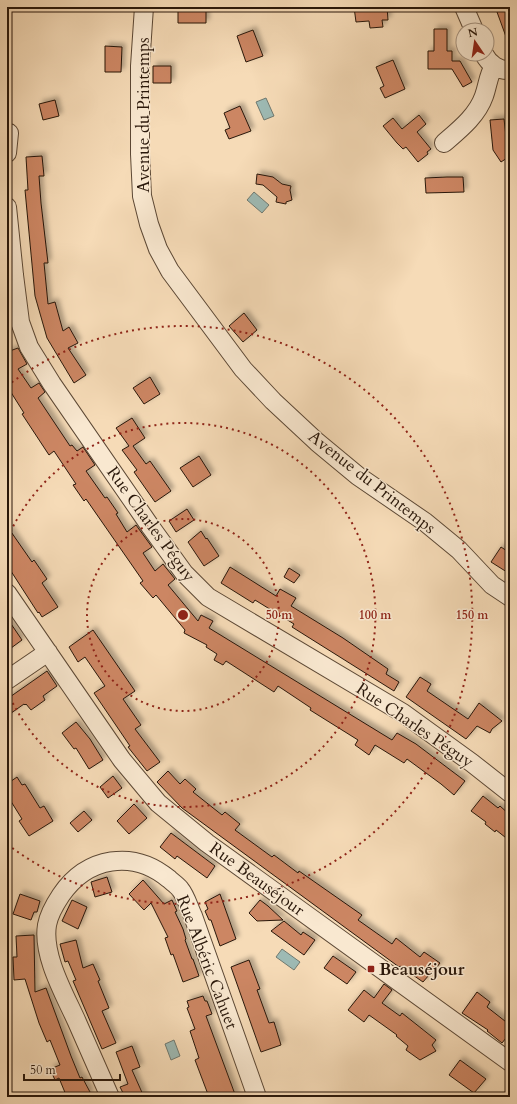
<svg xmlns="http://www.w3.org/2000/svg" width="517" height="1104" font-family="Cardo,serif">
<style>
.water{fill:#9dbab4;stroke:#6f7970}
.building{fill:#cc8663;stroke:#29170a;filter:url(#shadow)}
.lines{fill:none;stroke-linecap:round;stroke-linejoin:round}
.minor-casing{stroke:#5c4835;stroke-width:20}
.minor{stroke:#f9e8d0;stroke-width:18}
.ring{fill:none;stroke:#8f2418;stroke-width:2;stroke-dasharray:2 4}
.poi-dot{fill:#8f2418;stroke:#f9e8d0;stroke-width:1.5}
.labels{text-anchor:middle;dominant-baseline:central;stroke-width:3;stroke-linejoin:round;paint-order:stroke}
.street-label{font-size:17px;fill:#29170a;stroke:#f9e8d0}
.poi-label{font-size:17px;font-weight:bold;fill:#29170a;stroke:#f9e8d0;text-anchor:start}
.centre{fill:#8f2418;stroke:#f9e8d0;stroke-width:2}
.ring-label{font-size:12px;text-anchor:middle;font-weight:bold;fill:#8f2418;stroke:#f9e8d0;stroke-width:3;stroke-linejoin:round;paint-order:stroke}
</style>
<defs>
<filter id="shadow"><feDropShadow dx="3.5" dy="-3.5" stdDeviation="2" flood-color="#0004"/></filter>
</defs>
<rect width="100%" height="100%" fill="#f6dbb7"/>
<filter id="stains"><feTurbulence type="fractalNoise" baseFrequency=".005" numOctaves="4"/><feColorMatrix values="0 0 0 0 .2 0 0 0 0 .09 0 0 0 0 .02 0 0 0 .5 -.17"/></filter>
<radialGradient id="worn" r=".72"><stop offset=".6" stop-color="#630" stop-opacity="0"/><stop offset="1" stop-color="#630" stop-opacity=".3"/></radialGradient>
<path class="water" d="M 266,98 L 274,116 L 264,120 L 256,102 Z
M 254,192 L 269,205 L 262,213 L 247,200 Z
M 282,949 L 300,962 L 294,970 L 276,957 Z
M 174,1040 L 180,1056 L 171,1060 L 165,1044 Z"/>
<path class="building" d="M 178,7 L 206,7 L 206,23 L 178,23 Z
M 354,7 L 387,7 L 388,20 L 382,20 L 383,27 L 370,28 L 369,21 L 356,22 Z
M 510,7 L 510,44 L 509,45 L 497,12 Z
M 434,29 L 447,29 L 447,51 L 452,51 L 452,61 L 460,61 L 472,82 L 463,87 L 452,69 L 428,69 L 428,51 L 434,51 Z
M 253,30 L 263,56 L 246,62 L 237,36 Z
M 105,46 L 122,47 L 121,72 L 105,72 Z
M 393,60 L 405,89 L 385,98 L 380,88 L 384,86 L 376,67 Z
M 153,66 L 171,66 L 171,83 L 153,83 Z
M 55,100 L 59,116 L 43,120 L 39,104 Z
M 240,106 L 251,131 L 229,139 L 225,130 L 230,128 L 224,113 Z
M 419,115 L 426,124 L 417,132 L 431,149 L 427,152 L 428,154 L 418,162 L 406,147 L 403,149 L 397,143 L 383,126 L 393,118 L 402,129 Z
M 504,119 L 507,145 L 510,149 L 510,156 L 501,162 L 493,150 L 490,120 Z
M 42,156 L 44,176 L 39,176 L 41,203 L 48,263 L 44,263 L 48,304 L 55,302 L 63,331 L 69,327 L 78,343 L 68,348 L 86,375 L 74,383 L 47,338 L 35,296 L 25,190 L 28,190 L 26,157 Z
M 257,174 L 273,177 L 282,184 L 291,186 L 290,190 L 292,200 L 286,202 L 286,204 L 276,202 L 277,197 L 263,185 L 256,184 Z
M 447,177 L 463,177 L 464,192 L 426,193 L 425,178 Z
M 244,313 L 257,330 L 243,342 L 229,326 Z
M 18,348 L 27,364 L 18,369 L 31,388 L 39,383 L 45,392 L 38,398 L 70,446 L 72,445 L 77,451 L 83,447 L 95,465 L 86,471 L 105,498 L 107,497 L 118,513 L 116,514 L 127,532 L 136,525 L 152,547 L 143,553 L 155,571 L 163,564 L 175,579 L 168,585 L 198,621 L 201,615 L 213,621 L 209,628 L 392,740 L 397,733 L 416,744 L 465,781 L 454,795 L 441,784 L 407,759 L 404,763 L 375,745 L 369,755 L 355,745 L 358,740 L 310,710 L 311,708 L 278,686 L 274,692 L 226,661 L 223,665 L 214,660 L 217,654 L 206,647 L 207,645 L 184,633 L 185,630 L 156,595 L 153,598 L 140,583 L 143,581 L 86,499 L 84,501 L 73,485 L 76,484 L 54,451 L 49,455 L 22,414 L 24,413 L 7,386 L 7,352 Z
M 150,377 L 160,394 L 144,404 L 133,388 Z
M 132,418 L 145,438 L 133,446 L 146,464 L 150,461 L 171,491 L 155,502 L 134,472 L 137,470 L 122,450 L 129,446 L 116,428 Z
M 199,456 L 211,475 L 193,487 L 180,468 Z
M 187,509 L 194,520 L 176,532 L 169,521 Z
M 7,526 L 32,562 L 34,560 L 47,579 L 42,583 L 58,607 L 42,617 L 39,612 L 38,613 L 7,565 Z
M 201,531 L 206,539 L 207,538 L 219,556 L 204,566 L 188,542 Z
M 501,547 L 510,553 L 510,574 L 491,562 Z
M 230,567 L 276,596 L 280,589 L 296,598 L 291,606 L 343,638 L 388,669 L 386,674 L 399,682 L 394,691 L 292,627 L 294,624 L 255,600 L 253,603 L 221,583 Z
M 289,568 L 300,575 L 294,583 L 284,577 Z
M 7,618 L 22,640 L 7,651 Z
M 93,630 L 135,691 L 123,699 L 141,725 L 135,729 L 160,762 L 147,771 L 128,747 L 130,746 L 94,693 L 105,686 L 85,657 L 78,662 L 69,647 Z
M 47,671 L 57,686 L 43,696 L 45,700 L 31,710 L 26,704 L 25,705 L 24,704 L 7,716 L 7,699 Z
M 420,677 L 431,684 L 427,691 L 468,719 L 479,703 L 502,721 L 492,729 L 490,733 L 477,726 L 466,739 L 406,697 Z
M 76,722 L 90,739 L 103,760 L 89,769 L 76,748 L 74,749 L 62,733 Z
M 168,771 L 180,784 L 185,779 L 196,789 L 193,792 L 222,815 L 225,812 L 240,824 L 235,830 L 272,857 L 274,855 L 298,873 L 299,871 L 362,915 L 358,920 L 392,944 L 396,938 L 420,957 L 424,952 L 440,963 L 430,976 L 429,975 L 423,982 L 400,966 L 399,967 L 182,808 L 157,782 Z
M 113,776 L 122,788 L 108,798 L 100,787 Z
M 17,777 L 22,785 L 25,784 L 40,808 L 44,806 L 53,821 L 29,836 L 19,821 L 22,819 L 7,795 L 7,784 Z
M 483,796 L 498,808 L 500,806 L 510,815 L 510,841 L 496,830 L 495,832 L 485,824 L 486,822 L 471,811 Z
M 134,804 L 147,818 L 129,834 L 117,821 Z
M 84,811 L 92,820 L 78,832 L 70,823 Z
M 171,833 L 215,866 L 207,878 L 177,856 L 175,859 L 160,847 Z
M 107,877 L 112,892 L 95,897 L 91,882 Z
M 143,880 L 164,904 L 172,900 L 177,911 L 175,912 L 183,929 L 186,939 L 185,940 L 192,959 L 193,959 L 199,976 L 183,982 L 173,954 L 171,955 L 165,938 L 168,937 L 151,903 L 144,910 L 129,894 Z
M 20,894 L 40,901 L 37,912 L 34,912 L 31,920 L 13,914 Z
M 220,894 L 236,939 L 220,946 L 211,920 L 209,920 L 205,911 L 208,909 L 205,902 Z
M 72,900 L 87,907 L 78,929 L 62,921 Z
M 260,900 L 268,906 L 283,920 L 257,921 L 249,913 Z
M 284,921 L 301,935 L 303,932 L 315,940 L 304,955 L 271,931 Z
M 34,935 L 35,992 L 46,988 L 71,1056 L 80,1078 L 82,1077 L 90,1092 L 88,1094 L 89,1097 L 69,1097 L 68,1095 L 66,1095 L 59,1078 L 55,1080 L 50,1069 L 60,1065 L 50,1040 L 47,1042 L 39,1023 L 25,979 L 14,980 L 13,957 L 17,957 L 16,936 Z
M 76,940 L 83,968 L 93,964 L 100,980 L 98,981 L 109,1008 L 102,1011 L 116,1043 L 102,1049 L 73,981 L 76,980 L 68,961 L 65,962 L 60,944 Z
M 333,956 L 356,972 L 347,984 L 324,968 Z
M 249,960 L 260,989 L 257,990 L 269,1023 L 274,1022 L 281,1045 L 261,1052 L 231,967 Z
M 384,984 L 392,990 L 382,1003 L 400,1016 L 402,1013 L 436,1040 L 432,1045 L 436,1051 L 420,1060 L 406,1050 L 408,1046 L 396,1036 L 397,1035 L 369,1015 L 364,1022 L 348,1010 L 364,990 L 374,998 Z
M 477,992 L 490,1002 L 487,1007 L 510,1025 L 510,1033 L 502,1043 L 487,1031 L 488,1030 L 462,1013 Z
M 203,996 L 205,1001 L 207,1001 L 212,1014 L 206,1016 L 236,1097 L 209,1097 L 195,1060 L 199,1058 L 190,1031 L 195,1029 L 187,1008 L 189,1007 L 187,1001 Z
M 132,1046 L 140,1067 L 132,1070 L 144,1097 L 125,1097 L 120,1087 L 128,1084 L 116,1052 Z
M 460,1060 L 486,1079 L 474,1093 L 449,1075 Z"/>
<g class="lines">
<defs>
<path id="minor" d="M 144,7 L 140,66 L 140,154 L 142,196 L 149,224 L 158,249 L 170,271 L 243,369 L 273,401 L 317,442 L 358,476 L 425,522 L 459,550 L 492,585 L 510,597
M 464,7 L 474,30
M 484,54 C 489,64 499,71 510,70
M 444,143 C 459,130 477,116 484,96 C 488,85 488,76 494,66
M 7,153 L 9,133
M 7,207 L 14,275 L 20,322 L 29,347 L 52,384 L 150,526 L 184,573 L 208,597 L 403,713 L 472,763 L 510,793
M 7,593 L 122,760 L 158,803 L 207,843 L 510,1062
M 7,680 L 48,652
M 110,1097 C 99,1072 88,1047 77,1022 C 65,995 42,956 47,925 C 49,914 55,904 61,895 C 87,857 133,849 169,879 C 172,882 177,885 180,889 C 186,896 189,908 193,916 L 257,1097"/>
</defs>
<use href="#minor" class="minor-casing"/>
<use href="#minor" class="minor"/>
</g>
<g class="ring">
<circle cx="183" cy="615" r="96"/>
<path d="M8 537A192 192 0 1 1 8 693"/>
<path d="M7 386A289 289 0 1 1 7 844"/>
</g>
<rect class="poi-dot" x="367" y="965" width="8" height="8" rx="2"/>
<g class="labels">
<g class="street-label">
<text transform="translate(143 115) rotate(-90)">Avenue du Printemps</text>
<text transform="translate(372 482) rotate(38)">Avenue du Printemps</text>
<text transform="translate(151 524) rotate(54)">Rue Charles Péguy</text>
<text transform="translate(415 725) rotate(34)">Rue Charles Péguy</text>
<text transform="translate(257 879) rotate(36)">Rue Beauséjour</text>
<text transform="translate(207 962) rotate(69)">Rue Albéric Cahuet</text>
</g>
<g class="poi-label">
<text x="379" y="969">Beauséjour</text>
</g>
</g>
<circle cx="183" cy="615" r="6" class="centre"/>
<g class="ring-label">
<text x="279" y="619">50 m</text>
<text x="375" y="619">100 m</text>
<text x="472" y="619">150 m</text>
</g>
<rect width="517" height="1104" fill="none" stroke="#f6dbb7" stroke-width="24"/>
<rect x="8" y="8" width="501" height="1088" fill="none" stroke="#29170a" stroke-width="2"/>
<rect x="12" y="12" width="493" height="1080" fill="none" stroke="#29170a"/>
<g transform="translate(475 42) rotate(347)"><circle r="19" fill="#f9e8d0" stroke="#a69481"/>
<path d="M0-3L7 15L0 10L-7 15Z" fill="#8f2418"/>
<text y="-6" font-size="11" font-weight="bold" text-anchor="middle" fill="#29170a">N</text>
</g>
<path d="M24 1074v6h96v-6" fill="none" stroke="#29170a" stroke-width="2"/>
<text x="30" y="1074" font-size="12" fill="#29170a" stroke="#f9e8d0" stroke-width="3" paint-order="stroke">50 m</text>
<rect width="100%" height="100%" filter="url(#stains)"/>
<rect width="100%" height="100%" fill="url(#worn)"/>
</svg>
